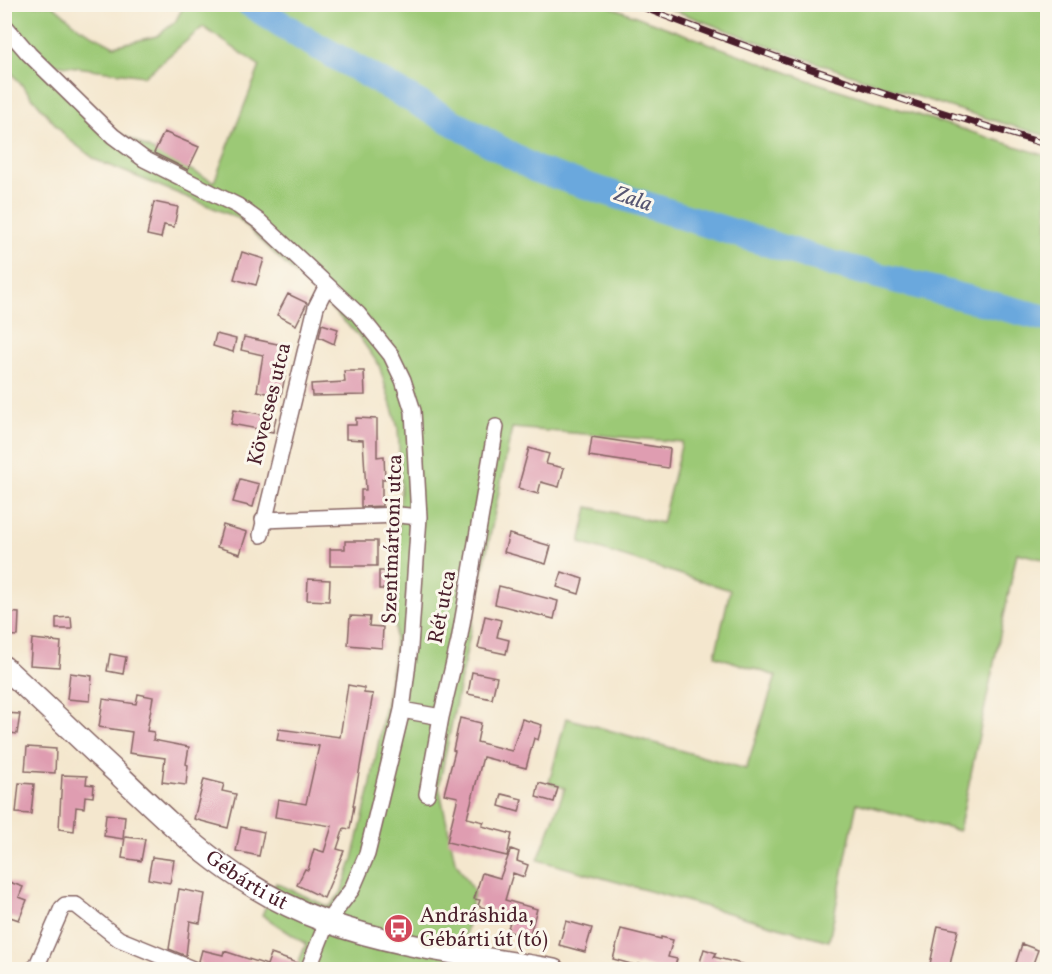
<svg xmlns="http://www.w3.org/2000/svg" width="1052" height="974" font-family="Vollkorn,serif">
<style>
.green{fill:#9cc976;stroke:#737450;stroke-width:1.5;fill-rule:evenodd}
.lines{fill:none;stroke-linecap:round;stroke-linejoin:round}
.river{stroke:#6aa8dd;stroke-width:27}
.building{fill:#df9db1}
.minor-casing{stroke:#866564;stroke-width:18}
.secondary-casing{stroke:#866564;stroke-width:24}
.minor{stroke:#fff;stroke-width:15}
.secondary{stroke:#fff;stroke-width:21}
.rail-casing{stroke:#4a1f2b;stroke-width:7}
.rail{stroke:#fbf7ec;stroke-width:4.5;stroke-dasharray:14;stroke-linecap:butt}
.labels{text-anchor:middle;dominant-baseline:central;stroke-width:6;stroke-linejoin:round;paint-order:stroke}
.street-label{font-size:21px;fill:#4a1f2b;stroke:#fbf7ec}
.poi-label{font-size:21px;fill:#4a1f2b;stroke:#fbf7ec;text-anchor:start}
.water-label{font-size:22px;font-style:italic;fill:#575672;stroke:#fbf7ec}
</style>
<rect width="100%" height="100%" fill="#fbf7ec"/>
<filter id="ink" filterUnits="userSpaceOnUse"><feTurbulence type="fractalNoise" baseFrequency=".0167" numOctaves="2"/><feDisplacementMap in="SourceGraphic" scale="12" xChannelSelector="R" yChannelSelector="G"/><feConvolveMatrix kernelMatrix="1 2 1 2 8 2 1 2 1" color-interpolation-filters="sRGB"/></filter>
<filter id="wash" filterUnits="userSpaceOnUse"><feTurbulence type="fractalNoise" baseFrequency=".008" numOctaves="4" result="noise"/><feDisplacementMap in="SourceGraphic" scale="24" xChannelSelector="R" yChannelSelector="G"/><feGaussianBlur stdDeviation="1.35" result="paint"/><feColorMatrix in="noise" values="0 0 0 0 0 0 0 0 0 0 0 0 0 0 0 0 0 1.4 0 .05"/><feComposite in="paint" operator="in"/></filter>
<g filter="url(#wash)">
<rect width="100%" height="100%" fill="#f4e7ce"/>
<path class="green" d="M 5,5 L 53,5 L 80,28 L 114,46 L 157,36 L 175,22 L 182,9 L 181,5 L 606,5 L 808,80 L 1047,156 L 1047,560 L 1017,553 L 959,831 L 857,803 L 829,941 L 538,860 L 565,788 L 549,783 L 566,718 L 746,769 L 776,676 L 715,656 L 730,590 L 580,543 L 588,507 L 662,523 L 682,442 L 512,428 L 439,786 L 455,861 L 474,891 L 459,969 L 296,969 L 306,944 L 262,915 L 276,883 L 329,907 L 341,893 L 353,859 L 370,788 L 394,658 L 401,484 L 398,428 L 379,365 L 358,335 L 238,218 L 96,160 L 67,138 L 9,70 L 5,89 ZM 203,27 L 260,66 L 214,182 L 115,131 L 45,63 L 145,76 Z
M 660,5 L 1047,5 L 1047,136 C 916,99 787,54 660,5 Z"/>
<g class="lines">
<path class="river" d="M 250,4 L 303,38 L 537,170 L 833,264 L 1048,319"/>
</g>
<g id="blocks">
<path class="building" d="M 164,132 L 199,147 L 188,170 L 154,153 Z
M 154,202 L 178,207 L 174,227 L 164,225 L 161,238 L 147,235 Z
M 242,252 L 264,259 L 256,285 L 234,279 Z
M 288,294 L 307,303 L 296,325 L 277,315 Z
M 322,324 L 338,329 L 334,344 L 319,337 Z
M 216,334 L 236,339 L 233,352 L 213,346 Z
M 244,337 L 287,346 L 282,370 L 286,371 L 281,396 L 257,391 L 263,355 L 241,350 Z
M 344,371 L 364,371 L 365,395 L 312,396 L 311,384 L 345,382 Z
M 234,409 L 276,417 L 273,432 L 231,424 Z
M 356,418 L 377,419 L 377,457 L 384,456 L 385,479 L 382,479 L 382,506 L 361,507 L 361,490 L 366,490 L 363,440 L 346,439 L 346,425 L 356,425 Z
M 592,437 L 670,449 L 668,468 L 589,456 Z
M 529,448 L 549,454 L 546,464 L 564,468 L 559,487 L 541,482 L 538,494 L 518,488 Z
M 240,479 L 259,484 L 253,507 L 233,502 Z
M 223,525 L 247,532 L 240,554 L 217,547 Z
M 509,534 L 551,546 L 546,564 L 504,552 Z
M 345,541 L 377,541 L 377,566 L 330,566 L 330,549 L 345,549 Z
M 379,571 L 391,571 L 391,589 L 379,589 Z
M 562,572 L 583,579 L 579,594 L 557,587 Z
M 308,579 L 330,580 L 329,601 L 307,600 Z
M 499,586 L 558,601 L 554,619 L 495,604 Z
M 4,612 L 19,613 L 18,636 L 4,635 Z
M 350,616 L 370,617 L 369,626 L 383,627 L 382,648 L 348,645 Z
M 485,616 L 501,620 L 497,637 L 509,640 L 506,654 L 478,648 Z
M 71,617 L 72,629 L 56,629 L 56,618 Z
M 32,639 L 61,642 L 59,667 L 30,665 Z
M 110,654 L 126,657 L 123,674 L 107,671 Z
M 472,672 L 497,677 L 492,699 L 468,694 Z
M 70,673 L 92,676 L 90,701 L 67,699 Z
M 348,685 L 364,688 L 364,693 L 373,694 L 353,806 L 354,806 L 350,829 L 344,828 L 337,849 L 344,851 L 324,898 L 297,885 L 305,869 L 308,870 L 314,849 L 324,852 L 332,826 L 275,817 L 278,799 L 306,804 L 319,746 L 277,740 L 279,729 L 340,737 Z
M 138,694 L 153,697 L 147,731 L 154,732 L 153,740 L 189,747 L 186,764 L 188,765 L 186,785 L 162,782 L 165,758 L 129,753 L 132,732 L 99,727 L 103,699 L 136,704 Z
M 4,713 L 20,714 L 17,734 L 4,732 Z
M 460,718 L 481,723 L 477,742 L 512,751 L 522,719 L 542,725 L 538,740 L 534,738 L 526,768 L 483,757 L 467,818 L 484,822 L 482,826 L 512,834 L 507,856 L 447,842 L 458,797 L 444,794 L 455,751 L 453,750 Z
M 27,747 L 56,749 L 55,773 L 25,771 Z
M 62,775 L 87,776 L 86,784 L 94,785 L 93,797 L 85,796 L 84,808 L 76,807 L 74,831 L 59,829 Z
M 204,779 L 224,784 L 222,791 L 236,794 L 228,828 L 194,819 Z
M 19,783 L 34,784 L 31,814 L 16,813 Z
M 539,783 L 558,788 L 554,802 L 536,797 Z
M 502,794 L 522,799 L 519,812 L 499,806 Z
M 106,814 L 125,816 L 123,839 L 104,836 Z
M 241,827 L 264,832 L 259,856 L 236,851 Z
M 125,837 L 145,839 L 141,861 L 122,858 Z
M 511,849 L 519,852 L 517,861 L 528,865 L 524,877 L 513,873 L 505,900 L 537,909 L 529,937 L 507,931 L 512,916 L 478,906 L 480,900 L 474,899 L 482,873 L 500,878 Z
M 152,857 L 174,860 L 170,883 L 148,879 Z
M 4,880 L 23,887 L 19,897 L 27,900 L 19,920 L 4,915 Z
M 179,889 L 205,894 L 200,923 L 190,921 L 186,956 L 169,949 Z
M 566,921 L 592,928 L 585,952 L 559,945 Z
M 938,926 L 958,930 L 949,969 L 929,969 Z
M 621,929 L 661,939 L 661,937 L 673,940 L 668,957 L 677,959 L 674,969 L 660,969 L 638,964 L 638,966 L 613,959 Z
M 1022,944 L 1038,950 L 1031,969 L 1014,969 Z
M 704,949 L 716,953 L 714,957 L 746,965 L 746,969 L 698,969 Z
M 202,950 L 223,955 L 224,951 L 267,965 L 271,954 L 300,964 L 298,969 L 209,969 L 205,968 L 199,961 Z"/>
</g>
</g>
<g filter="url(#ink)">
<use href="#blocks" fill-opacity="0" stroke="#866564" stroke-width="1.5"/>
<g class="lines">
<defs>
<path id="minor" d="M 4,25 L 29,54 L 113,136 L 144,159 L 238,206 L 260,222 L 358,314 L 391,355 L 403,380 L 413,411 L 419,517 L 410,647 L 402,710 L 367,854 L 352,889 L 327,922 L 308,970
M 263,520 L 399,515 L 419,517
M 261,535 L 316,307 L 327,285
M 402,710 L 441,717
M 427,794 L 441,717 L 459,641 L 496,427
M 33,970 L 38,963 L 62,908 L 65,905 L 76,905 L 119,939 L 195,970"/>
<g id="secondary">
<path id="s1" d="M 4,667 C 42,702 79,738 117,773 C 185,838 237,889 327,922 C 398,948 480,956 554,970"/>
</g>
</defs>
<use href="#minor" class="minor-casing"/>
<use href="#secondary" class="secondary-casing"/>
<use href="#minor" class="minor"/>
<use href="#secondary" class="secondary"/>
<defs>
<path id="rail" d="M 635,4 C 770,58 908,103 1048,145"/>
</defs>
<use href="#rail" class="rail-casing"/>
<use href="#rail" class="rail"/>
</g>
</g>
<defs>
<symbol id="bus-disc" viewBox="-11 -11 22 22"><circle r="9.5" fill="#d1495b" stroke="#fbf7ec"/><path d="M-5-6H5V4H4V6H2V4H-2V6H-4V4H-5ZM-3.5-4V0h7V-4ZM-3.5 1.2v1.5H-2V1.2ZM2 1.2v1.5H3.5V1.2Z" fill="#fff"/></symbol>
</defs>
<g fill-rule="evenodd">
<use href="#bus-disc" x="382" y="912" width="33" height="33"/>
</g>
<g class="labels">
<g class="street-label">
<text transform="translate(270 404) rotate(-76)">Kövecses utca</text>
<text transform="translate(393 539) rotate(-88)">Szentmártoni utca</text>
<text transform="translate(443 607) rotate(-79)">Rét utca</text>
<text stroke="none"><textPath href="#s1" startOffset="324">Gébárti út</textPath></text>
</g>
<g class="poi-label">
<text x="420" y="916">Andráshida,<tspan x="420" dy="24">Gébárti út (tó)</tspan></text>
</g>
<g class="water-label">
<text transform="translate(633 200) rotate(18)">Zala</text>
</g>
</g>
<rect width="1052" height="974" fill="none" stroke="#fbf7ec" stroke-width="24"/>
</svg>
